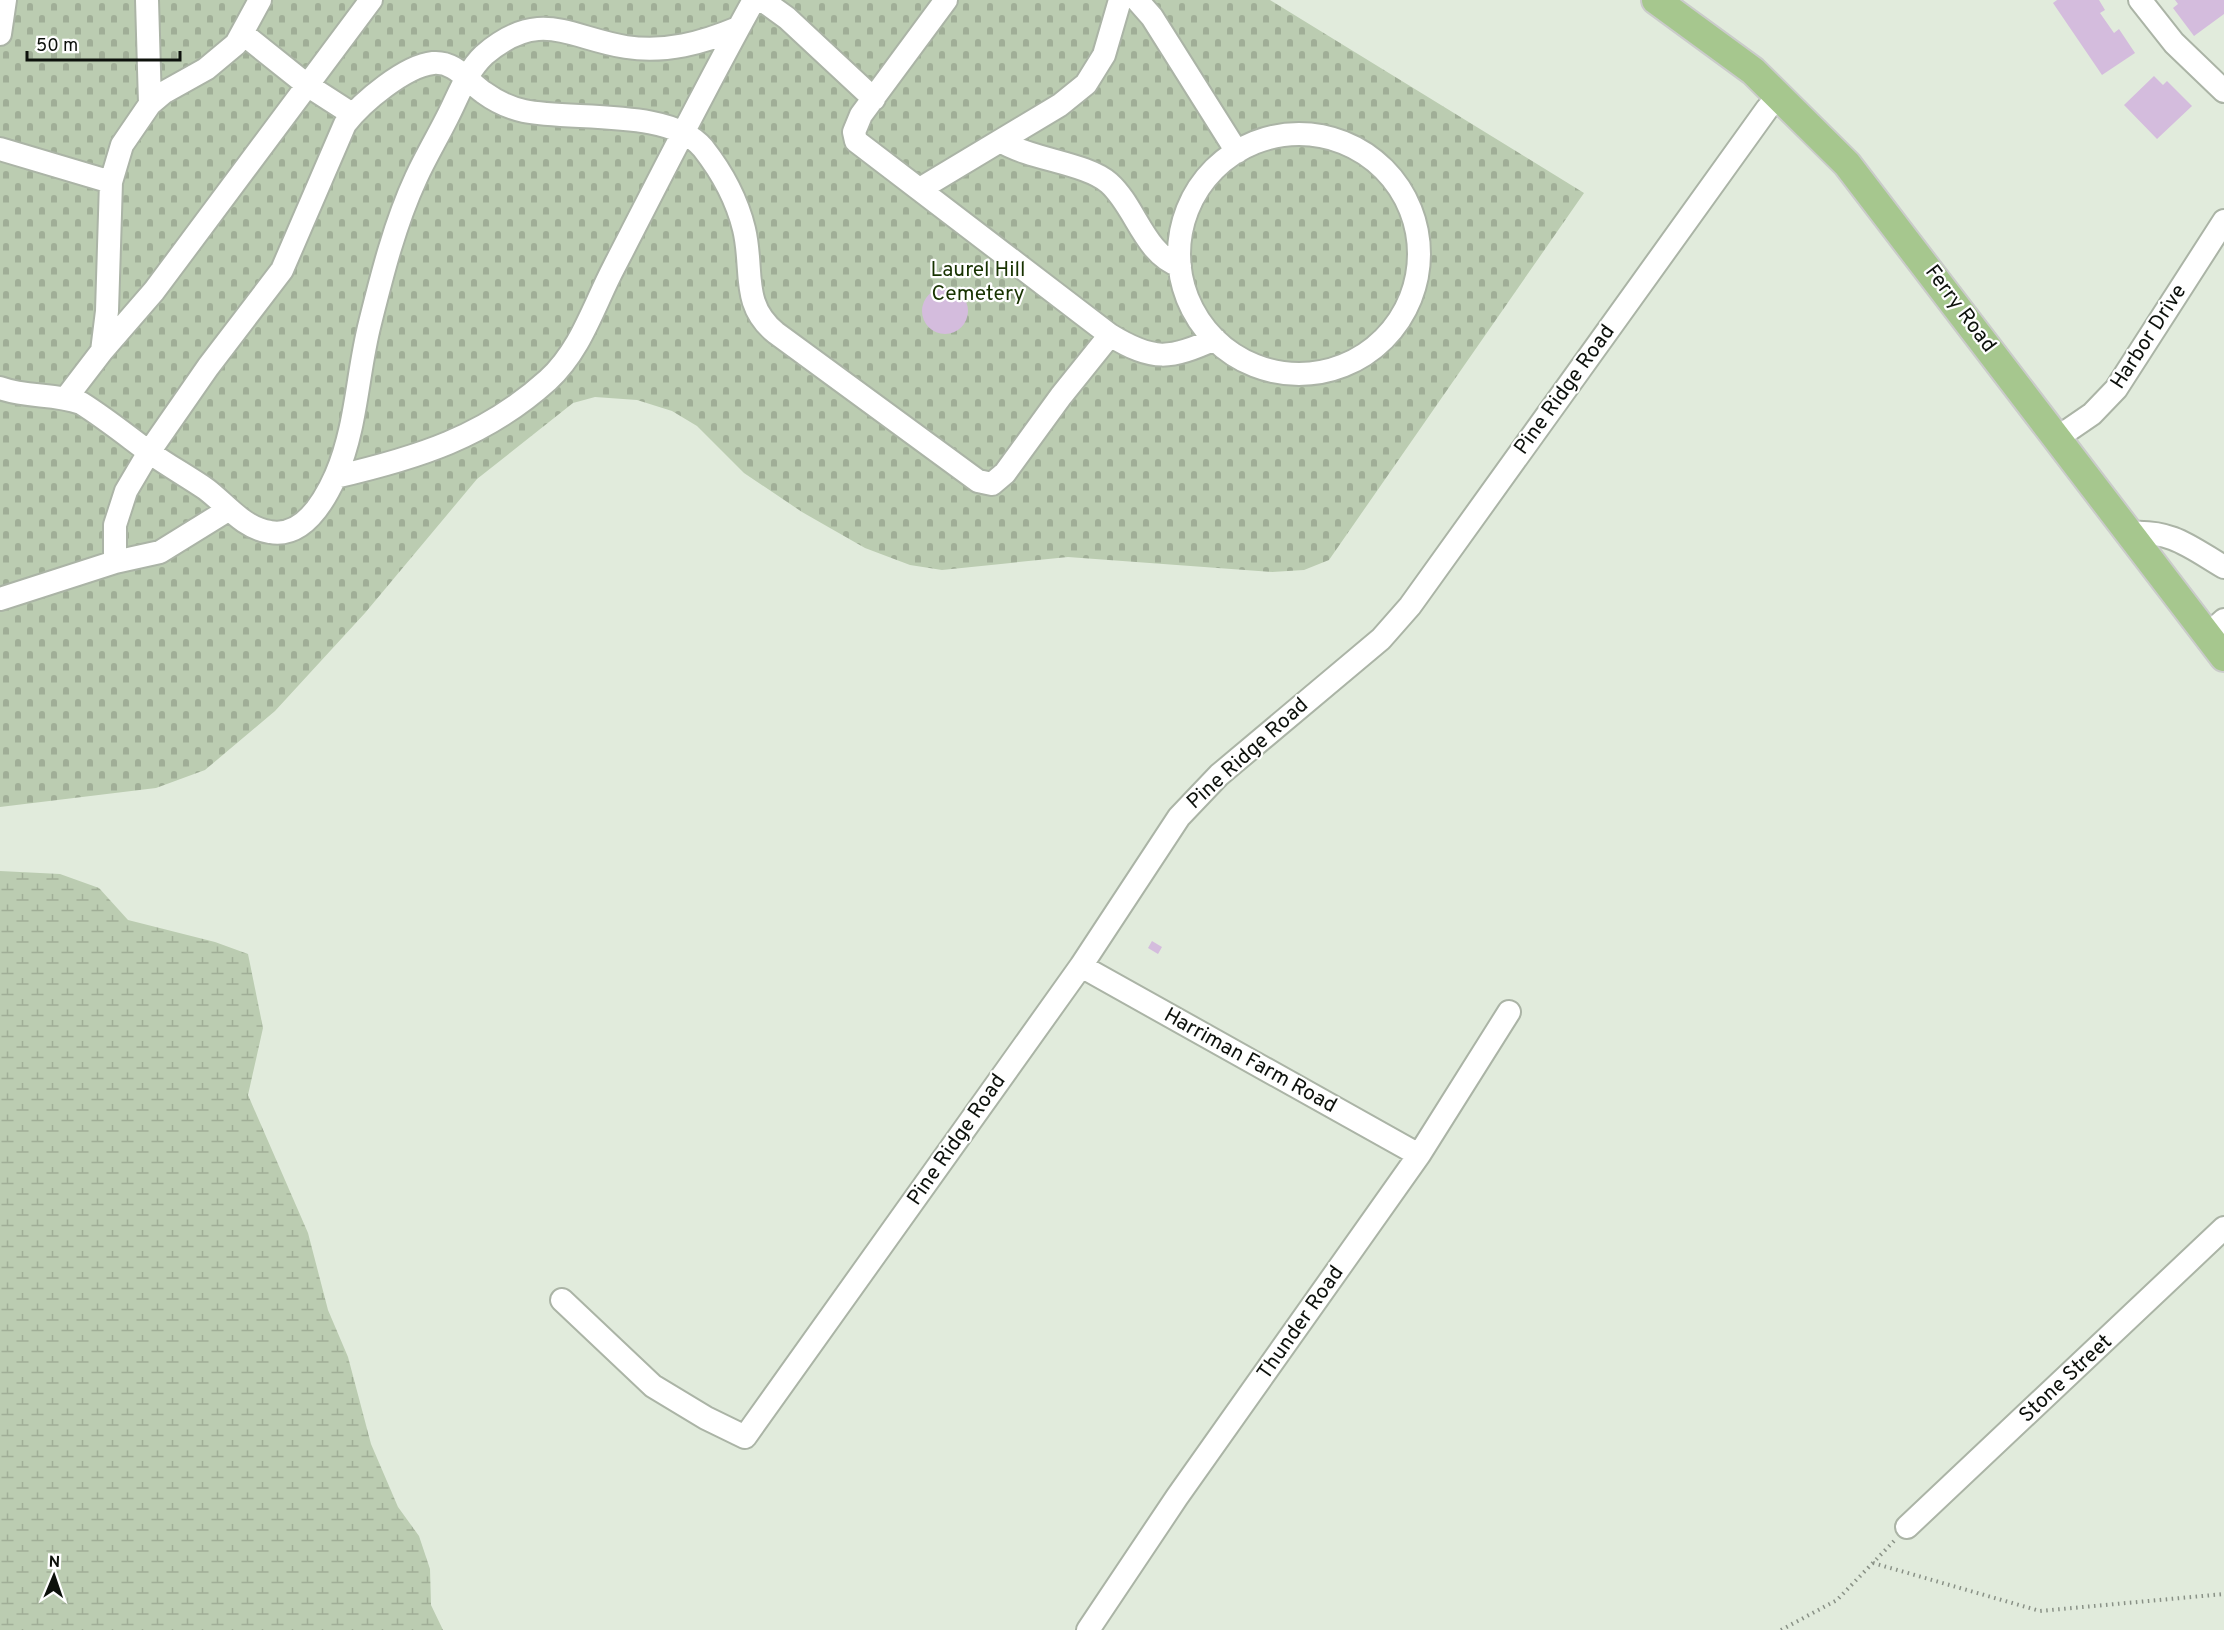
<svg xmlns="http://www.w3.org/2000/svg" width="2224" height="1630" font-family="Overpass,sans-serif">
<style>
.wetland{fill:url(#wetland-marsh)}
.cemetery{fill:url(#cemetery-stones)}
.building{fill:#d4bcdd}
.lines{fill:none;stroke-linecap:round;stroke-linejoin:round}
.minor-casing{stroke:#abb4a6;stroke-width:26}
.major-casing{stroke:#cacbca;stroke-width:32}
.path{stroke:#899186;stroke-width:4;stroke-dasharray:1.5 4.5;stroke-linecap:butt}
.minor{stroke:#fff;stroke-width:22}
.major{stroke:#a6c78e;stroke-width:28}
.labels{text-anchor:middle;dominant-baseline:central;stroke-width:4.5;stroke-linejoin:round;paint-order:stroke}
.park-label{font-size:21px;fill:#173200;stroke:#fff}
.street-label{font-size:21px;fill:#0d110c;stroke:#fff}
</style>
<defs>
<pattern id="wetland-marsh" width="20" height="14" patternUnits="userSpaceOnUse" patternTransform="scale(1.5)"><rect width="20" height="14" fill="#bbccb1"/><path d="M1 5h8M5 5V1M11 12h8M15 12V8" fill="none" stroke="#a0ae97"/></pattern>
<pattern id="cemetery-stones" width="16" height="16" patternUnits="userSpaceOnUse" patternTransform="scale(1.5)"><rect width="16" height="16" fill="#bbccb1"/><path d="M2 7V4a2 2 0 0 1 4 0v3zM10 15v-3a2 2 0 0 1 4 0v3z" fill="#a0ae97"/></pattern>
</defs>
<rect width="100%" height="100%" fill="#e1ebdc"/>
<path class="wetland" d="M 0,871 L 60,874 L 99,888 L 128,920 L 215,942 L 248,954 L 263,1028 L 248,1095 L 308,1233 L 328,1310 L 348,1357 L 371,1444 L 398,1507 L 419,1536 L 430,1569 L 431,1605 L 443,1630 L 0,1630 Z"/>
<path class="cemetery" d="M 0,0 L 1270,0 L 1584,193 L 1329,560 L 1304,570 L 1272,572 L 1068,557 L 942,570 L 910,565 L 865,548 L 802,512 L 744,473 L 697,426 L 672,411 L 637,400 L 595,397 L 573,403 L 477,479 L 365,613 L 275,711 L 205,770 L 156,788 L 0,807 Z"/>
<path class="building" d="M 2057,0 L 2099,0 L 2105,10 L 2100,13 L 2114,33 L 2119,29 L 2135,53 L 2102,75 L 2053,3 Z
M 2175,0 L 2224,0 L 2224,14 L 2194,36 L 2173,8 L 2178,4 Z
M 2154,76 L 2163,85 L 2167,81 L 2192,106 L 2157,139 L 2124,105 Z
M922 311a23 23 0 1 1 46 0a23 23 0 1 1-46 0Z
M 1152,941 L 1162,947 L 1158,954 L 1148,948 Z"/>
<g class="lines">
<defs>
<path id="minor" d="M 147,0 L 150,104
M 762,0 L 787,18 L 874,99
M 946,0 L 861,115 L 854,132 L 856,141 L 1110,335 C 1154,362 1170,359 1215,339
M 1137,0 L 1152,17 L 1237,152
M 2140,0 L 2174,43 L 2224,91
M 242,33 L 307,85 L 352,114
M 0,34 L 5,0
M1179 254a120 120 0 1 1 240 0a120 120 0 1 1-240 0Z
M 1002,142 C 1033,160 1086,163 1109,183 C 1136,207 1144,254 1180,266
M 0,149 L 111,182
M 920,189 L 1060,105 L 1086,84 L 1104,55 L 1120,0
M 102,351 L 107,311 L 111,182 L 122,145 L 150,104 L 163,93 L 206,69 L 236,44 L 260,0
M 0,388 C 27,398 54,393 81,403 C 105,418 126,435 149,452 C 167,465 187,476 206,489 C 226,504 243,528 270,532 C 303,538 324,502 336,475 C 357,426 357,374 370,323 C 382,275 395,223 416,178 C 425,158 437,138 447,118 C 458,97 466,72 484,55 C 540,7 569,38 626,47 C 666,53 702,43 738,28
M 66,398 L 102,351 L 154,291 L 371,0
M 2057,438 L 2092,414 L 2116,389 L 2224,221
M 335,477 C 417,458 485,437 548,380 C 581,350 594,305 614,267 C 660,178 705,88 754,0
M 2130,533 C 2172,530 2190,547 2224,567
M 115,562 L 115,525 L 126,491 L 149,452 L 208,367 L 282,270 L 345,124 C 362,102 405,66 433,63 C 455,61 467,81 483,92 C 494,100 510,108 524,111 C 572,121 670,108 703,148 C 721,171 737,200 744,229 C 754,270 740,304 776,333 L 978,481 L 992,484 L 1005,473 L 1061,396 L 1110,335
M 0,599 L 115,562 L 160,552 L 228,510
M 2207,635 L 2224,620
M 1081,966 L 1419,1155
M 562,1300 L 653,1386 L 706,1418 L 745,1437 L 1081,966 L 1179,817 L 1219,775 L 1381,639 L 1410,606 L 1767,109 L 1780,95
M 1907,1527 L 2224,1228
M 1088,1630 L 1177,1497 L 1419,1155 L 1509,1012"/>
<path id="major" d="M 1656,0 L 1753,71 L 1847,164 L 2224,657"/>
</defs>
<use href="#minor" class="minor-casing"/>
<use href="#major" class="major-casing"/>
<path class="path" d="M 1873,1563 L 2040,1611 L 2224,1594
M 1781,1630 L 1837,1600 L 1894,1541"/>
<use href="#minor" class="minor"/>
<use href="#major" class="major"/>
</g>
<g class="labels">
<g class="park-label">
<text x="978" y="270">Laurel Hill<tspan x="978" dy="24">Cemetery</tspan></text>
</g>
<g class="street-label">
<text transform="translate(1960 309) rotate(53)">Ferry Road</text>
<text transform="translate(2149 337) rotate(-57)">Harbor Drive</text>
<text transform="translate(1565 390) rotate(-54)">Pine Ridge Road</text>
<text transform="translate(1248 754) rotate(-42)">Pine Ridge Road</text>
<text transform="translate(1250 1061) rotate(29)">Harriman Farm Road</text>
<text transform="translate(957 1140) rotate(-55)">Pine Ridge Road</text>
<text transform="translate(1301 1323) rotate(-55)">Thunder Road</text>
<text transform="translate(2066 1379) rotate(-43)">Stone Street</text>
</g>
</g>
<g transform="translate(54 1576) rotate(2)" stroke="#ffffff" stroke-width="4.5" paint-order="stroke">
<path d="M0-4.5L10 22L0 15L-10 22Z" fill="#0d110c"/>
<text y="-9" font-size="16" font-weight="bold" text-anchor="middle" fill="#0d110c">N</text>
</g>
<path d="M27 51v9h153v-9" fill="none" stroke="#0d110c" stroke-width="3"/>
<text x="36" y="51" font-size="18" fill="#0d110c" stroke="#ffffff" stroke-width="4.5" paint-order="stroke">50 m</text>
</svg>
